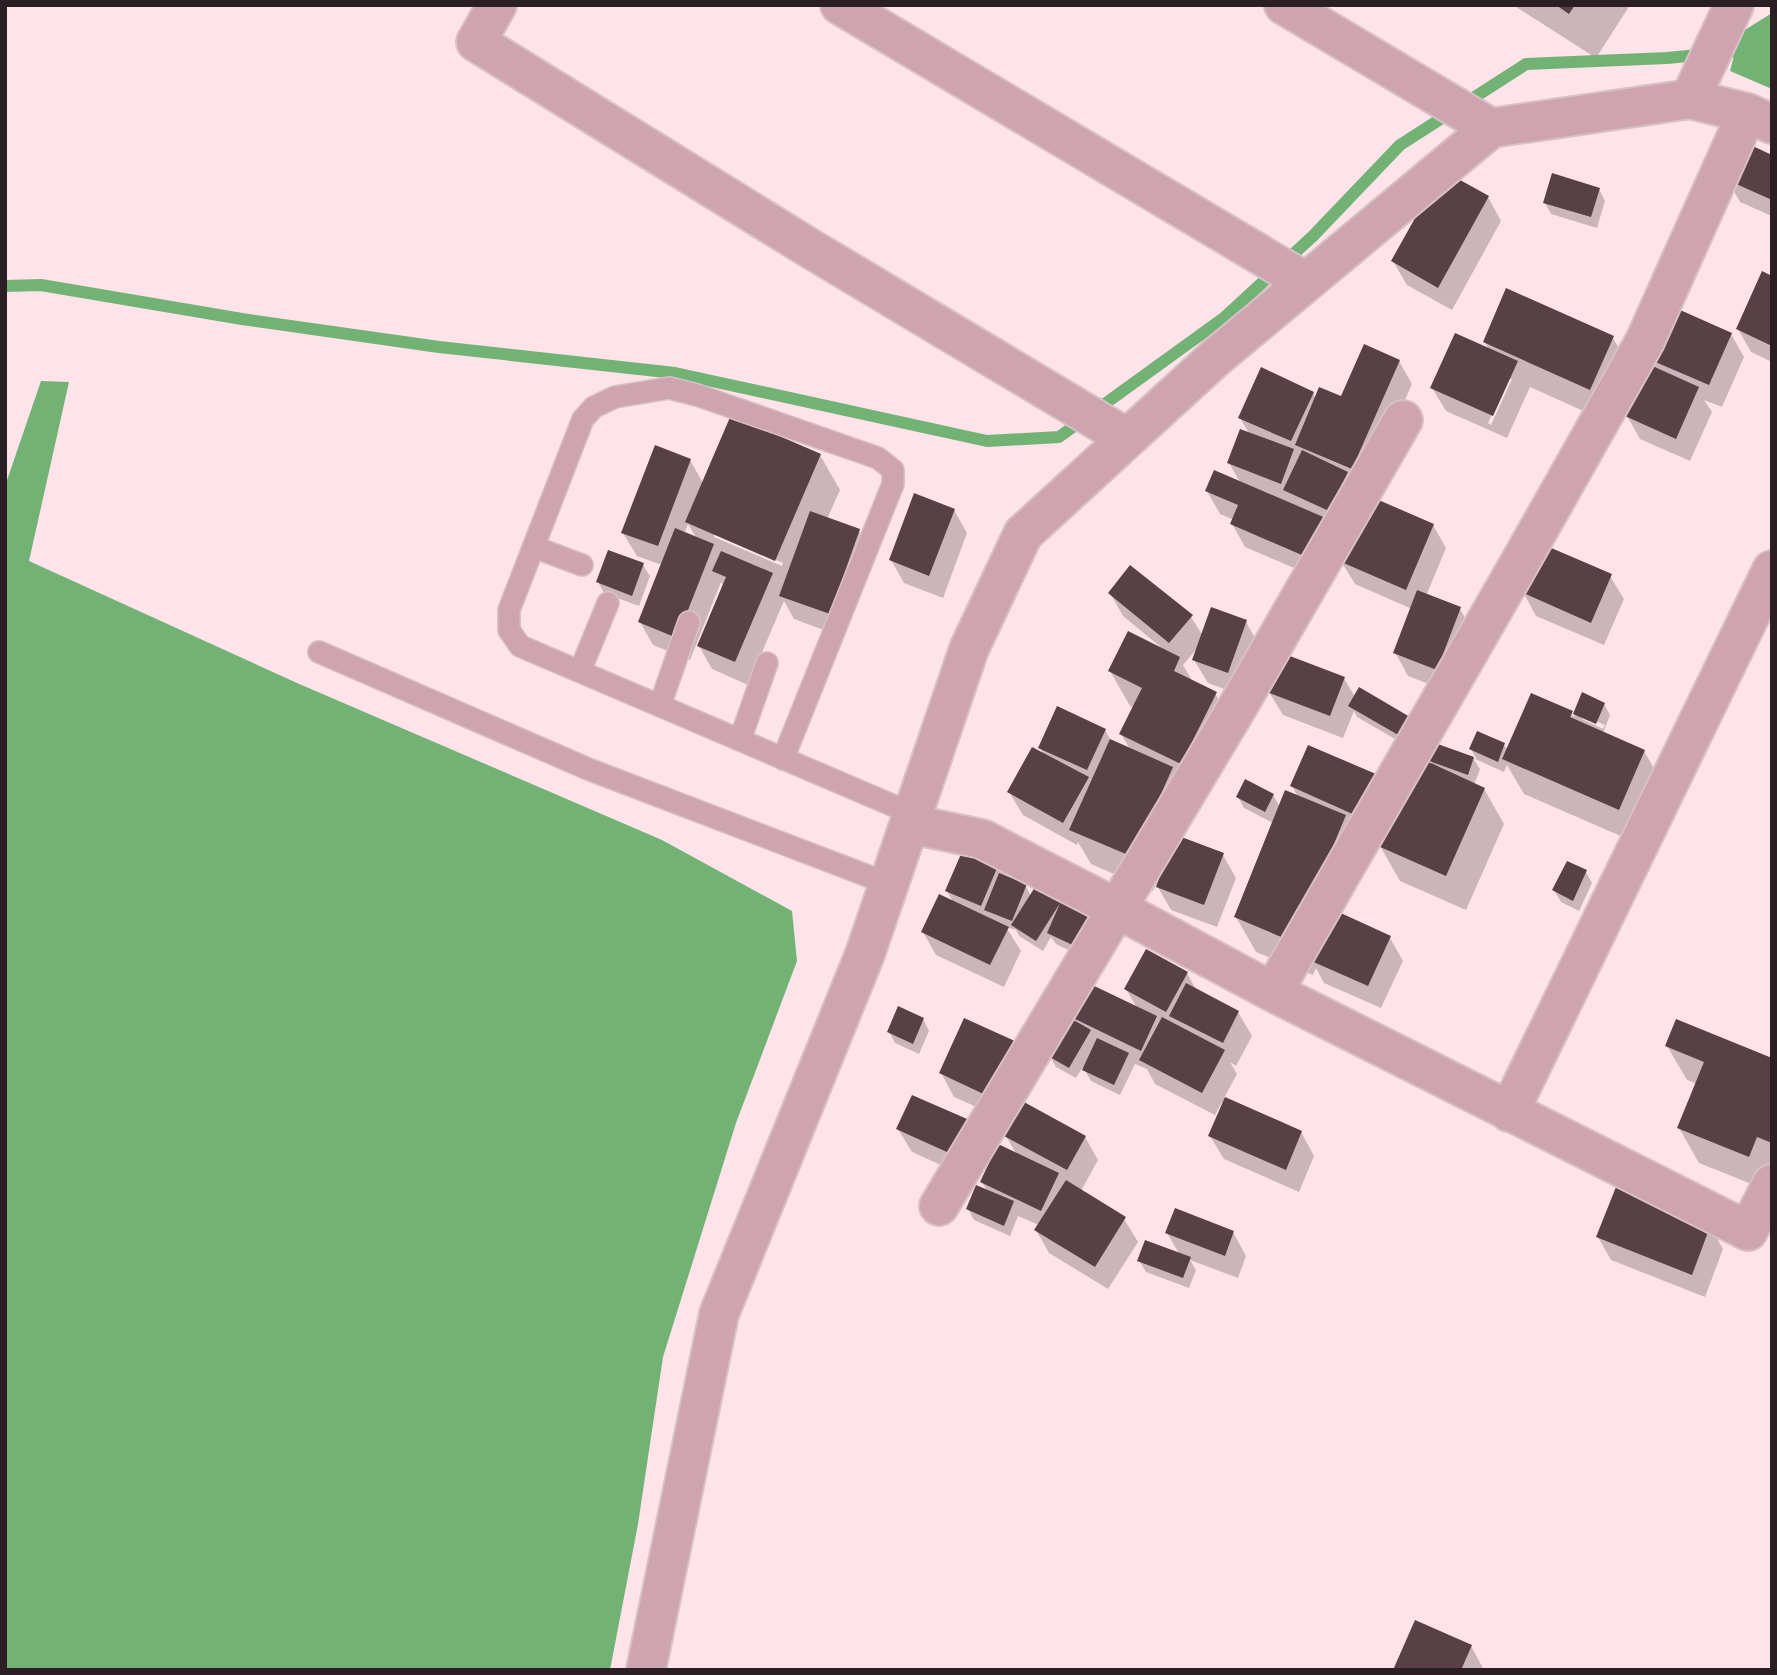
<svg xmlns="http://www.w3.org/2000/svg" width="1777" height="1675" font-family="'Alegreya Sans',sans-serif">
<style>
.water{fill:#72b375}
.shadow{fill:#0003;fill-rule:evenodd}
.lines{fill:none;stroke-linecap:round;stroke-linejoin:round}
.stream{stroke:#72b375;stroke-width:12}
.building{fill:#593f46}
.lane-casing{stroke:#d8c0c6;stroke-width:24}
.street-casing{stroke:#d8c0c6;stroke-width:42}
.lane{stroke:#cda4af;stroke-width:21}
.street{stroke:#cda4af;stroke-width:38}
</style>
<rect width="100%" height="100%" fill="#fee3ea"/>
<path class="water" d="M 1772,13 L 1772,89 L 1730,71 L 1740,33 Z
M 41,381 L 69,382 L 29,561 L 297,683 L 662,840 L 792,911 L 797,961 L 736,1123 L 663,1357 L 638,1524 L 610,1670 L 5,1670 L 5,486 Z"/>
<path class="shadow" d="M 1513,5 L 1630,5 L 1596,58 Z
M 1772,157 L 1772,216 L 1740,202 L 1727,179 Z
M 1599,189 L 1605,201 L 1597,228 L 1551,214 L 1545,203 Z
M 1488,197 L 1501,221 L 1452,310 L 1407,285 L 1393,261 Z
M 1772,278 L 1772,362 L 1751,352 L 1738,329 Z
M 1731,334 L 1744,357 L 1722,407 L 1704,400 L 1712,412 L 1690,461 L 1640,439 L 1627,416 L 1641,355 Z
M 1613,338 L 1633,373 L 1610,423 L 1530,387 L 1507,438 L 1446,411 L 1432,388 L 1489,350 L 1485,342 ZM 1508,379 L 1512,379 L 1491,425 L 1488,423 Z
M 1399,361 L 1412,384 L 1325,581 L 1245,547 L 1232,524 L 1234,520 L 1220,514 L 1207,491 L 1241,484 L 1229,463 L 1250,435 L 1240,418 L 1313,393 L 1316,399 L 1342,399 Z
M 820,455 L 840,490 L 827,519 L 859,531 L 872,554 L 843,637 L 794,619 L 784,601 L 748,685 L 712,669 L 699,646 L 724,587 L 721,582 L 690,660 L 653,645 L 640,622 L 662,565 L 637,556 L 623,533 L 690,460 L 703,483 ZM 688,524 L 697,539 L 684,534 ZM 714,533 L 783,563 L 782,566 L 714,537 Z
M 954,510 L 967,533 L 943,598 L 904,583 L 891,560 Z
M 1433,525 L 1446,548 L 1426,596 L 1460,609 L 1473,632 L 1450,692 L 1408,676 L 1395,652 L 1412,609 L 1355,584 L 1341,561 Z
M 643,565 L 650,576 L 639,606 L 604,593 L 598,582 Z
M 1610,576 L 1624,599 L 1604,645 L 1536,616 L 1523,592 Z
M 1110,593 L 1191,617 L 1203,636 L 1246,622 L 1259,645 L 1241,695 L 1208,683 L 1194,660 L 1198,647 L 1183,665 L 1193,682 L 1215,693 L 1235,728 L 1177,837 L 1223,855 L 1236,878 L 1217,927 L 1171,910 L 1156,884 L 1153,891 L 1091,864 L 1078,842 L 1077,845 L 1023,815 L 1009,792 L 1044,755 L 1040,748 L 1105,730 L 1111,741 L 1130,749 L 1121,734 L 1134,708 L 1130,706 L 1110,671 L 1163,649 L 1123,616 Z
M 1344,678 L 1355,697 L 1409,718 L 1407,746 L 1357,717 L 1354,711 L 1343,738 L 1283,715 L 1269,692 Z
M 1583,695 L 1604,704 L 1610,715 L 1603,733 L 1644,751 L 1664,786 L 1639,844 L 1524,794 L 1507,765 L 1504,772 L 1473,758 L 1480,769 L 1474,785 L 1484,789 L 1504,824 L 1466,910 L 1400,881 L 1380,846 L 1434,767 L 1431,761 L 1436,745 L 1477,760 L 1471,749 L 1504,745 L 1508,750 L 1571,713 L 1574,717 ZM 1582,715 L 1605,725 L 1603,729 L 1582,719 Z
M 1374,776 L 1338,914 L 1390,938 L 1403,961 L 1381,1008 L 1324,983 L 1316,968 L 1313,975 L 1256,952 L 1236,917 L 1273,823 L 1244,808 L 1238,797 L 1273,795 L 1280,807 L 1298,797 L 1292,786 Z
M 998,863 L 1007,878 L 1025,885 L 1031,896 L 1060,903 L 1085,958 L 1056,944 L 1051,937 L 1043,951 L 1019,936 L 1016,930 L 1006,927 L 1021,951 L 1004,987 L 936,955 L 923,932 L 953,902 L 947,891 Z
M 1586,872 L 1592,883 L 1579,911 L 1561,902 L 1554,890 Z
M 1187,973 L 1197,991 L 1238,1012 L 1252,1036 L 1236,1066 L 1230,1062 L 1237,1074 L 1224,1098 L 1301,1132 L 1314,1156 L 1299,1192 L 1224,1159 L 1210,1136 L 1224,1104 L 1222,1102 L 1215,1115 L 1155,1084 L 1147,1069 L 1135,1064 L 1120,1095 L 1091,1081 L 1083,1067 L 1076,1078 L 1056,1067 L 1050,1056 L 1077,1024 L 1073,1017 L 1137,1008 L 1126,989 Z
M 923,1019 L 929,1031 L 919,1054 L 895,1043 L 889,1032 Z
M 965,1020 L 1006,1120 L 954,1097 L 941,1073 Z
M 1667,1046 L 1772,1060 L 1772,1183 L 1769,1191 L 1699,1163 L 1679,1128 L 1697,1084 L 1687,1080 Z
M 913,1097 L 972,1179 L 912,1152 L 898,1129 Z
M 1006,1136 L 1085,1137 L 1098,1160 L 1081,1191 L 1124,1219 L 1138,1242 L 1108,1289 L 1049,1253 L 1036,1230 L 1039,1225 L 1018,1216 L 1010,1236 L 974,1220 L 968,1209 L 987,1191 L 982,1182 L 1017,1155 Z
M 1710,1226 L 1723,1249 L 1705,1297 L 1611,1260 L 1598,1237 Z
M 1233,1232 L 1246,1256 L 1238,1278 L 1190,1260 L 1196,1270 L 1189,1288 L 1146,1272 L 1139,1260 L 1180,1255 L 1167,1233 Z
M 1471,1646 L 1484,1670 L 1395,1670 Z"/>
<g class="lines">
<path class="stream" d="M 5,286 L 41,285 L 242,319 L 439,347 L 675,373 L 987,441 L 1059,437 L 1225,317 L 1313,236 L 1400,145 L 1526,64 L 1667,58 L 1772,48"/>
</g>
<path class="building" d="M 1556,5 L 1575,5 L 1569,14 Z
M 1742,141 L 1772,155 L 1772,200 L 1725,179 Z
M 1442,170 L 1489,196 L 1438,288 L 1391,261 Z
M 1552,173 L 1600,188 L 1591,217 L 1543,203 Z
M 1762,271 L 1772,276 L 1772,346 L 1736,329 Z
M 1506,288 L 1614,336 L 1590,390 L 1483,342 Z
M 1662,302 L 1732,333 L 1709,385 L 1639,355 Z
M 1455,333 L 1518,361 L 1493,416 L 1430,388 Z
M 1364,344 L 1400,360 L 1352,469 L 1295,445 L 1319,387 L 1341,396 Z
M 1648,364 L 1699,387 L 1676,439 L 1625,416 Z
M 1261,367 L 1314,392 L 1291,441 L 1238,418 Z
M 731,415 L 821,454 L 775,561 L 685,522 Z
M 1240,429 L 1294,449 L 1281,484 L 1227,463 Z
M 655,445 L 691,459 L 658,546 L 621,533 Z
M 1302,450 L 1348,472 L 1329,511 L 1283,490 Z
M 1214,470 L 1328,519 L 1311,559 L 1230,524 L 1238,505 L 1205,491 Z
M 914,493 L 955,509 L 929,576 L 889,560 Z
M 1367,495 L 1434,524 L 1406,590 L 1339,561 Z
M 810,511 L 860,529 L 830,614 L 779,596 Z
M 675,528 L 714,544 L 677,638 L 638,622 Z
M 1542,544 L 1612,574 L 1591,623 L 1521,592 Z
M 608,550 L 644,563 L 632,596 L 596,582 Z
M 721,551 L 773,573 L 735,662 L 697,646 L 726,577 L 712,571 Z
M 1130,565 L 1193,615 L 1169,643 L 1108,593 Z
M 1417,590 L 1461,607 L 1437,670 L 1393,653 Z
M 1211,607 L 1247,620 L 1228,673 L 1192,660 Z
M 1128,631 L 1180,657 L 1174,671 L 1217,692 L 1181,764 L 1119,734 L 1142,688 L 1108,671 Z
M 1282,653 L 1345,677 L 1330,716 L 1267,692 Z
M 1359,687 L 1410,717 L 1400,736 L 1348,706 Z
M 1582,692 L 1605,703 L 1596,724 L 1573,714 Z
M 1531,693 L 1573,711 L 1570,717 L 1645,750 L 1619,810 L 1502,759 Z
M 1057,706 L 1106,729 L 1087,770 L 1038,748 Z
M 1477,731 L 1505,743 L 1498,762 L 1469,749 Z
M 1110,739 L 1173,767 L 1133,857 L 1069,830 Z
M 1435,743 L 1474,757 L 1468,775 L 1429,761 Z
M 1308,745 L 1376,774 L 1357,816 L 1290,786 Z
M 1032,747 L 1089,777 L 1063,823 L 1007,792 Z
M 1418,757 L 1485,788 L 1446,876 L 1378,846 Z
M 1245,779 L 1274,794 L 1265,812 L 1236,797 Z
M 1285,790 L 1346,815 L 1293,942 L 1234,917 Z
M 1176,835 L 1224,853 L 1204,905 L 1156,887 Z
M 964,847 L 1000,861 L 981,906 L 945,891 Z
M 1567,861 L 1587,870 L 1573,901 L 1552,890 Z
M 999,873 L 1027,884 L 1012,921 L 984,910 Z
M 1037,884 L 1062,900 L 1036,941 L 1011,925 Z
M 939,894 L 1009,927 L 990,965 L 921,932 Z
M 1061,901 L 1094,916 L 1079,948 L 1047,933 Z
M 1332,909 L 1391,936 L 1368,986 L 1309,960 Z
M 1146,949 L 1188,972 L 1166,1012 L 1124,989 Z
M 1088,983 L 1157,1016 L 1141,1051 L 1071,1017 Z
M 1186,983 L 1239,1011 L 1223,1043 L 1169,1016 Z
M 898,1006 L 924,1018 L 913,1044 L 887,1032 Z
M 1162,1017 L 1225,1050 L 1202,1093 L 1139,1060 Z
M 964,1018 L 1017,1042 L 992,1098 L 939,1073 Z
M 1070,1018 L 1091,1030 L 1069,1068 L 1048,1056 Z
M 1676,1019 L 1772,1058 L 1772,1143 L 1757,1137 L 1749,1157 L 1677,1128 L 1704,1062 L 1665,1046 Z
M 1097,1038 L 1129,1053 L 1114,1085 L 1082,1070 Z
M 912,1095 L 974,1122 L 958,1157 L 896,1129 Z
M 1225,1097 L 1302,1131 L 1286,1170 L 1208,1136 Z
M 1024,1102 L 1086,1136 L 1067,1170 L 1004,1136 Z
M 998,1144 L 1059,1173 L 1041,1211 L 980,1182 Z
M 1066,1180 L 1126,1217 L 1095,1267 L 1034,1230 Z
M 976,1185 L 1014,1201 L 1004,1226 L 966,1209 Z
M 1616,1187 L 1711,1224 L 1692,1275 L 1596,1237 Z
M 1175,1208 L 1234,1231 L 1225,1256 L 1165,1233 Z
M 1145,1240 L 1191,1257 L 1183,1278 L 1137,1261 Z
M 1415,1620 L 1472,1645 L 1461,1670 L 1393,1670 Z"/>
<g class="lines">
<defs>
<path id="lane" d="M 534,547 L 582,565
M 319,652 L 588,769 L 889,884
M 580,671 L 608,603
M 660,705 L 689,622
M 740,740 L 767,663
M 783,759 L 893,484 L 893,470 L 878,458 L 697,395 L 669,388 L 615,397 L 594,407 L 583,419 L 509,610 L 509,630 L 520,646 L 913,814"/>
<path id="street" d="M 497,5 L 476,42 L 811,249 L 1127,438
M 840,5 L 1306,282
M 1284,5 L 1491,128
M 1690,99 L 1734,5
M 910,824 L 982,839 L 1116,908 L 1273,992 L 1514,573 L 1645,341 L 1747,113
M 1273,992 L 1748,1231 L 1772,1184
M 1509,1112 L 1772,570
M 939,1206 L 1238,706 L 1403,420
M 646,1670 L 719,1314 L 865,954 L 969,649 L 1023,534 L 1215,358 L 1491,128 L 1690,99 L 1747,113 L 1772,124"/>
</defs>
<use href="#lane" class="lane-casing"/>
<use href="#street" class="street-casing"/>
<use href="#lane" class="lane"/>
<use href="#street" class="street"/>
</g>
<rect width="1777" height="1675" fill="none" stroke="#2a1f22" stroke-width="14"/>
</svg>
